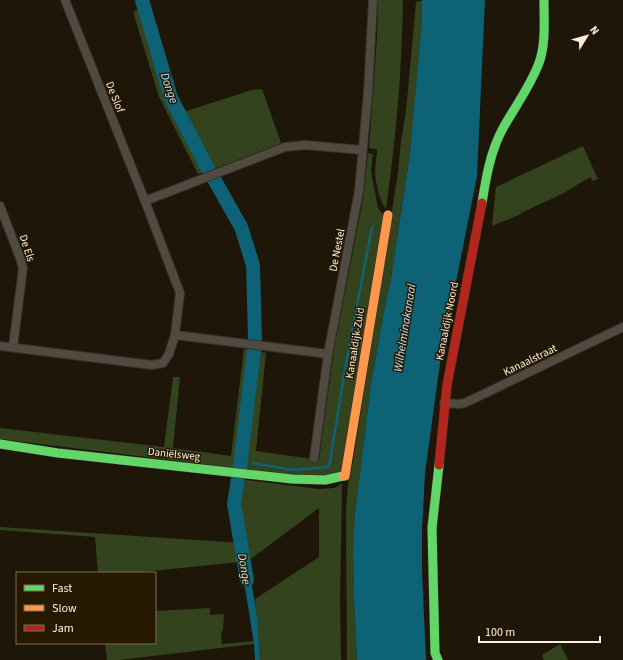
<svg xmlns="http://www.w3.org/2000/svg" width="623" height="660" font-family="'Source Sans 3',sans-serif">
<style>
.green{fill:#33431e}
.water{fill:#0d6276}
.lines{fill:none;stroke-linecap:round;stroke-linejoin:round}
.stream{stroke:#0d6276;stroke-width:2.5}
.river{stroke:#0d6276;stroke-width:14}
.street-casing{stroke:#38312a;stroke-width:10}
.fast-casing{stroke:#38312a;stroke-width:10}
.slow-casing{stroke:#38312a;stroke-width:10}
.jam-casing{stroke:#38312a;stroke-width:10}
.street{stroke:#504a40;stroke-width:8}
.fast{stroke:#63d668;stroke-width:9}
.slow{stroke:#ff974d;stroke-width:9}
.jam{stroke:#b3261e;stroke-width:9}
.labels{text-anchor:middle;dominant-baseline:central;stroke-width:3;stroke-linejoin:round;paint-order:stroke}
.street-label{font-size:11px;fill:#fbf0e0;stroke:#271800}
.water-label{font-size:12px;font-style:italic;fill:#bee7f5;stroke:#271800}
</style>
<rect width="100%" height="100%" fill="#1e1609"/>
<path class="green" d="M 378,0 L 403,0 C 402,70 396,139 386,208 C 380,204 375,179 375,172 C 375,164 377,156 377,149 L 369,148 L 377,39 Z
M 422,1 L 422,21 L 416,97 L 410,154 L 391,278 L 385,306 L 371,384 L 355,513 L 353,551 L 354,598 L 357,660 L 347,660 L 346,512 L 348,484 L 353,462 L 398,172 L 401,141 L 406,111 L 416,2 Z
M 143,6 L 158,62 L 166,86 L 180,113 L 252,90 L 262,89 L 281,143 L 211,170 L 198,174 L 159,97 L 133,12 Z
M 583,146 L 598,179 L 593,181 L 590,177 L 562,194 L 521,213 L 521,214 L 492,226 L 496,187 Z
M 368,153 L 373,154 L 371,171 L 378,208 L 387,219 L 343,474 L 324,479 L 0,439 L 0,428 L 164,447 L 173,377 L 180,377 L 173,448 L 231,456 L 244,349 L 266,353 L 256,451 L 319,460 L 334,349 L 363,200 Z
M 238,479 L 319,489 L 335,488 L 342,483 L 340,601 L 341,660 L 260,660 L 255,599 L 319,557 L 319,508 L 248,561 L 133,573 L 98,573 L 95,537 L 0,530 L 0,527 L 242,543 L 235,499 Z
M 210,608 L 210,615 L 224,614 L 223,630 L 221,633 L 222,644 L 254,641 L 254,644 L 119,660 L 107,660 L 105,643 L 155,643 L 155,611 Z
M 560,644 L 568,660 L 544,660 L 542,655 Z"/>
<path class="water" d="M 422,0 L 485,0 L 477,176 L 440,363 L 425,473 L 422,530 L 422,571 L 426,660 L 357,660 L 354,598 L 353,551 L 355,513 L 371,384 L 385,306 L 391,278 L 410,154 L 422,21 Z
M 248,561 L 257,616 L 260,660 L 255,660 L 254,644 L 241,562 Z"/>
<g class="lines">
<path class="stream" d="M 253,463 L 292,470 L 328,467 L 330,462 L 345,369 L 372,227"/>
<path class="river" d="M 142,0 L 171,98 L 209,171
M 214,179 L 241,227 L 253,265 L 255,339
M 240,467 L 254,351
M 238,479 L 234,504 L 247,580"/>
<defs>
<path id="street" d="M 145,201 L 285,147 L 305,145 L 362,150
M 0,206 L 20,258 L 23,268 L 13,347
M 175,335 L 328,354
M 0,346 L 152,365 L 163,363 L 169,354 L 175,335 L 180,293 L 145,201 L 65,0
M 444,403 L 459,404 L 465,403 L 623,327
M 314,458 L 328,354 L 359,191 L 368,92 L 373,0"/>
<path id="fast" d="M 482,203 C 486,178 490,153 502,130 C 514,108 530,87 539,63 C 546,44 544,20 544,0
M 0,444 L 58,453 L 292,479 L 325,480 L 343,476
M 438,660 L 435,653 L 432,528 L 439,465"/>
<path id="slow" d="M 343,476 L 345,476 L 388,215"/>
<path id="jam" d="M 439,465 L 447,385 L 482,203"/>
</defs>
<use href="#street" class="street-casing"/>
<use href="#fast" class="fast-casing"/>
<use href="#slow" class="slow-casing"/>
<use href="#jam" class="jam-casing"/>
<use href="#street" class="street"/>
<use href="#fast" class="fast"/>
<use href="#slow" class="slow"/>
<use href="#jam" class="jam"/>
</g>
<g class="labels">
<g class="street-label">
<text transform="translate(115 97) rotate(68)">De Slof</text>
<text transform="translate(27 248) rotate(72)">De Els</text>
<text transform="translate(337 250) rotate(-79)">De Nestel</text>
<text transform="translate(447 321) rotate(-79)">Kanaaldijk Noord</text>
<text transform="translate(355 343) rotate(-81)">Kanaaldijk-Zuid</text>
<text transform="translate(530 360) rotate(-26)">Kanaalstraat</text>
<text transform="translate(174 454) rotate(6)">Daniëlsweg</text>
</g>
<g class="water-label">
<text transform="translate(169 88) rotate(71)">Donge</text>
<text transform="translate(405 328) rotate(-81)">Wilhelminakanaal</text>
<text transform="translate(244 569) rotate(81)">Donge</text>
</g>
</g>
<rect x="16" y="572" width="140" height="72" fill="#271800" stroke="#7c6e5a"/>
<rect x="24" y="585" width="20" height="6" fill="#63d668" stroke="#7c6e5a"/>
<text x="52" y="592" font-size="12" fill="#fbf0e0">Fast</text>
<rect x="24" y="605" width="20" height="6" fill="#ff974d" stroke="#7c6e5a"/>
<text x="52" y="612" font-size="12" fill="#fbf0e0">Slow</text>
<rect x="24" y="625" width="20" height="6" fill="#b3261e" stroke="#7c6e5a"/>
<text x="52" y="632" font-size="12" fill="#fbf0e0">Jam</text>
<g transform="translate(587 36) rotate(53)" stroke="#271800" stroke-width="3" paint-order="stroke">
<path d="M0-3L7 15L0 10L-7 15Z" fill="#fbf0e0"/>
<text y="-6" font-size="11" font-weight="bold" text-anchor="middle" fill="#fbf0e0">N</text>
</g>
<path d="M479 636v6h121v-6" fill="none" stroke="#fbf0e0" stroke-width="2"/>
<text x="485" y="636" font-size="12" fill="#fbf0e0" stroke="#271800" stroke-width="3" paint-order="stroke">100 m</text>
</svg>
